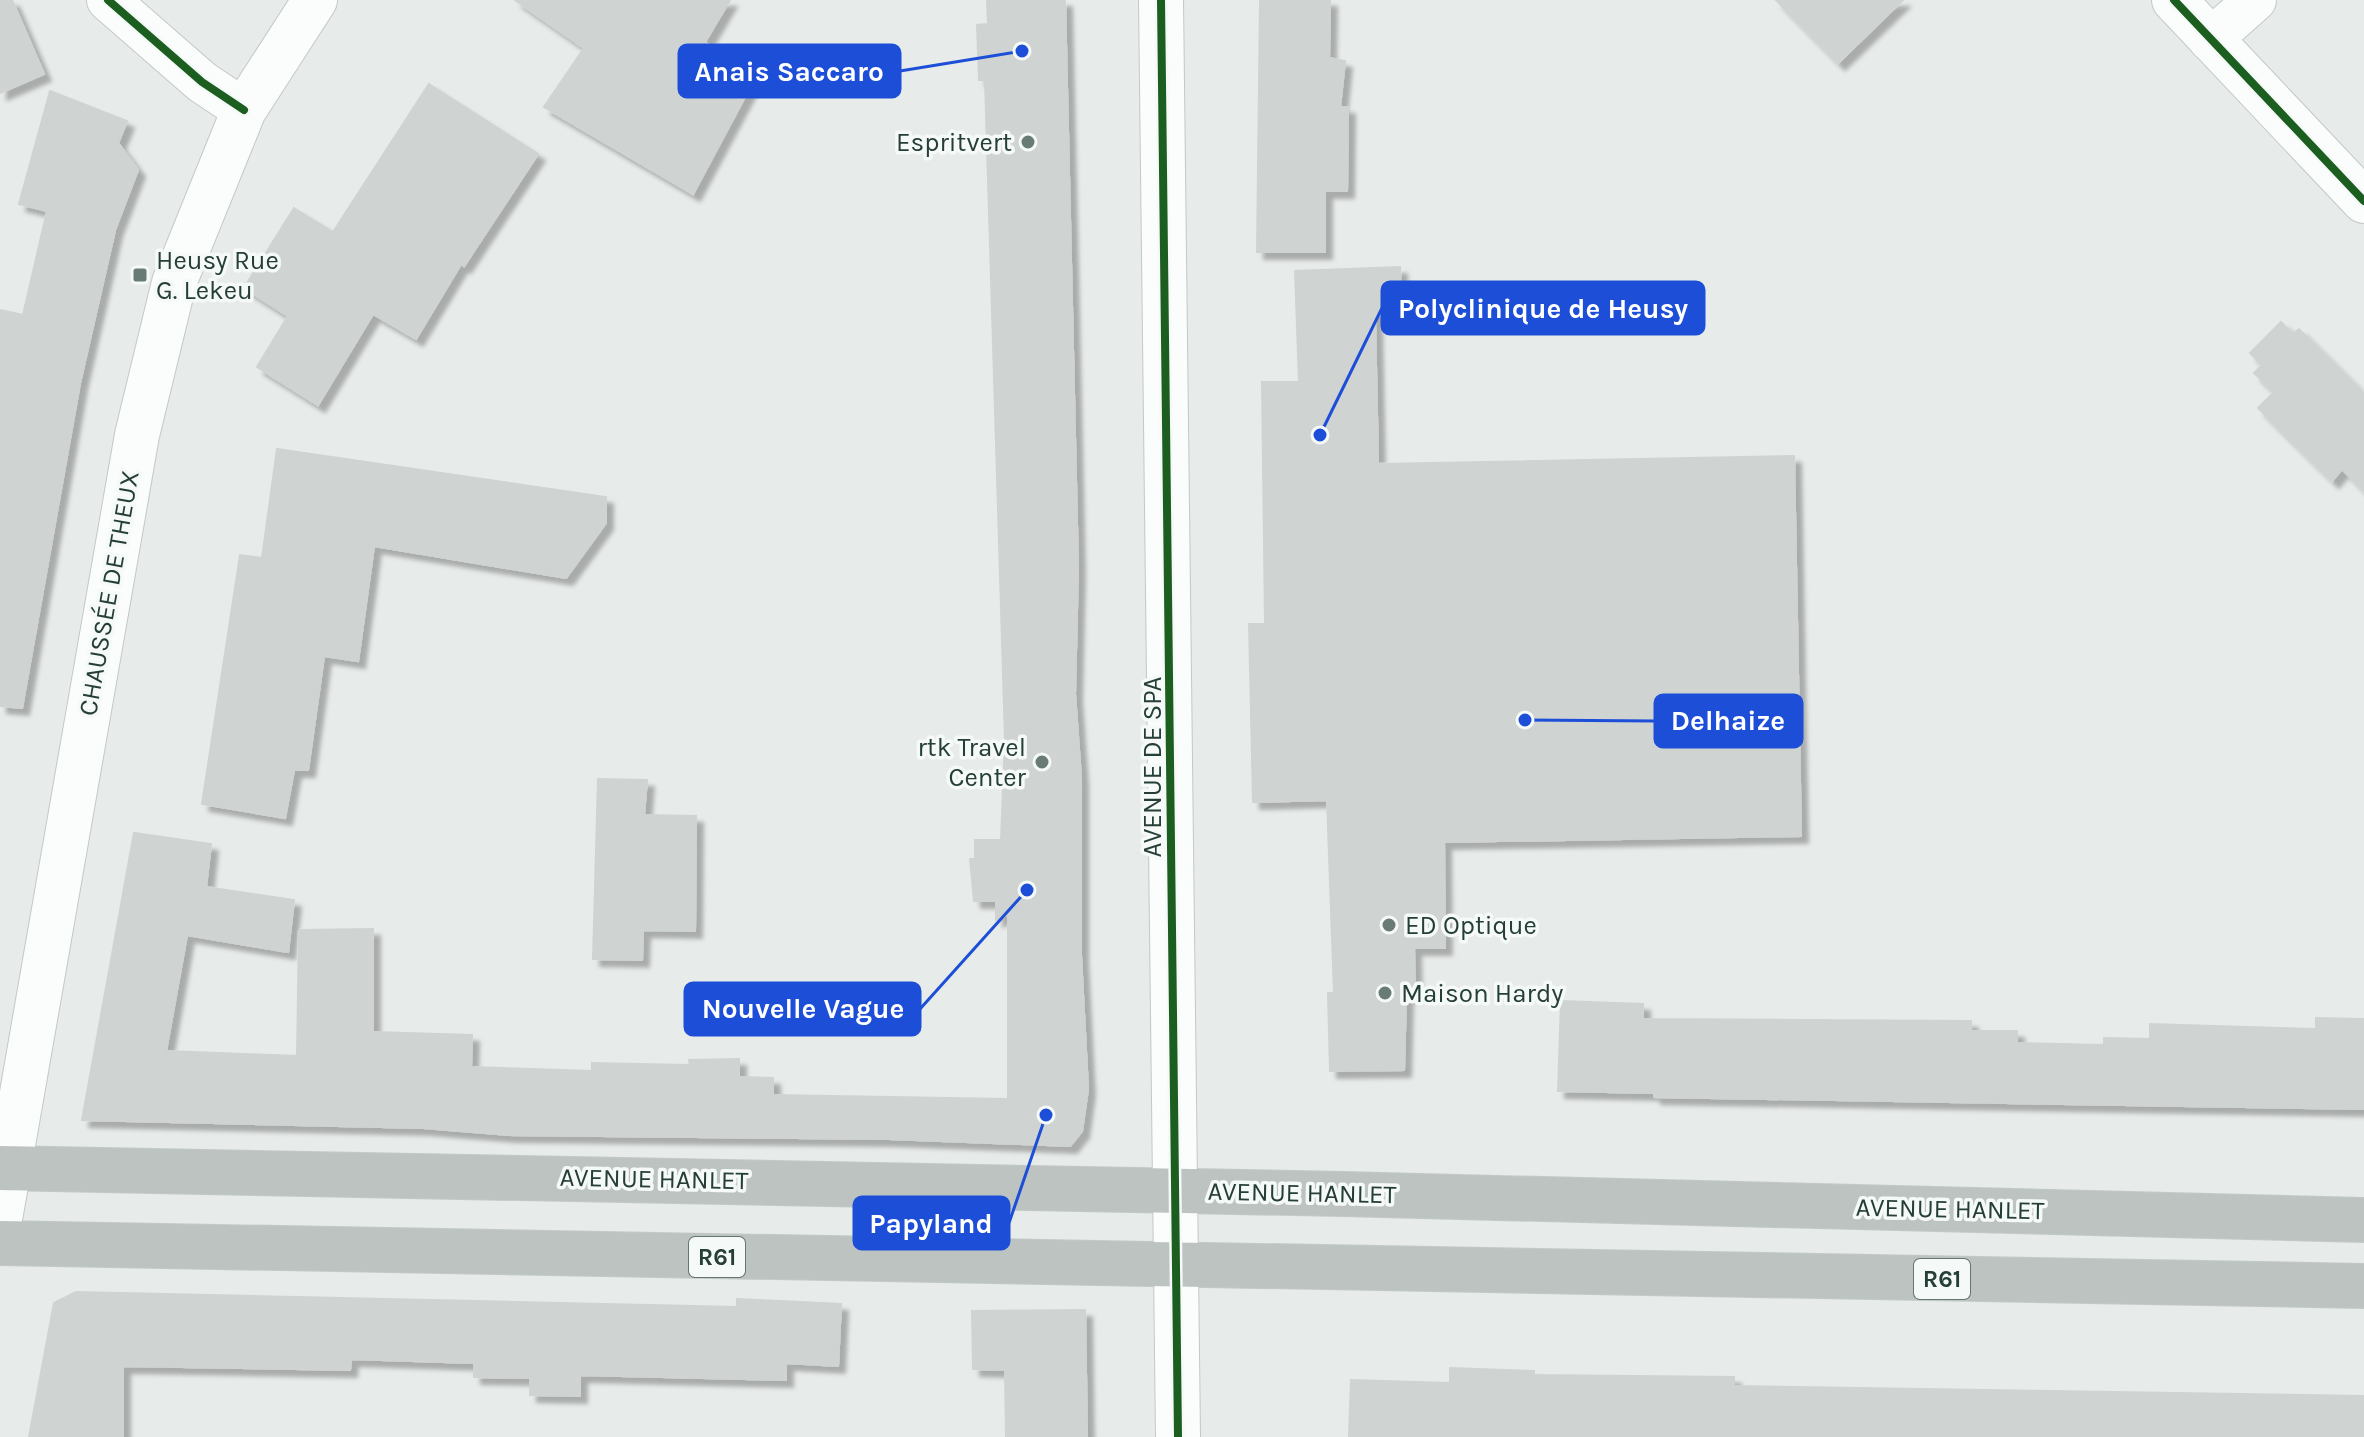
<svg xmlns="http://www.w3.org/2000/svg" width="2364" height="1437" font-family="Karla,sans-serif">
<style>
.building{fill:#cfd4d2;stroke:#cfd4d2;stroke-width:2;filter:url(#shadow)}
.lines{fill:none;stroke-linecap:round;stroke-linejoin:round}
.street-casing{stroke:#c4c8c6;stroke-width:44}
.secondary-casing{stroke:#c3c9c6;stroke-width:46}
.highway-casing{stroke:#c2cac7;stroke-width:46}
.street{stroke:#fbfcfc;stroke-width:42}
.secondary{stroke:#fbfcfc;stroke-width:44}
.highway{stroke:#bcc3c1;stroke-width:44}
.cycleway-casing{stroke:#f5f9f7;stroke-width:13}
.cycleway{stroke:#1b5e20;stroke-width:8}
.poi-dot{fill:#697b75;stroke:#f5f9f7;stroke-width:3}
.labels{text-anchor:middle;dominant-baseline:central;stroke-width:7;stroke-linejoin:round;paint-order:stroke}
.shield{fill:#f5f9f7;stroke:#637670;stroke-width:2}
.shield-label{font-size:24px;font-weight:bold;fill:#253e36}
.poi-label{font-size:26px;fill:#253e36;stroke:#f5f9f7;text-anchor:start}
.street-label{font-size:26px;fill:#253e36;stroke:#f5f9f7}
.leader{fill:none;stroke:#1d4ed8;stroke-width:3}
.callout-dot{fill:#1d4ed8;stroke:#f5f9f7;stroke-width:3}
.callout{fill:#1d4ed8;stroke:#1d4ed8;stroke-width:3}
.callout-label{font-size:28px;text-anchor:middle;font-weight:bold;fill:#fff}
</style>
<defs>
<filter id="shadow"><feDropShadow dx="7" dy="7" stdDeviation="2" flood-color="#0004"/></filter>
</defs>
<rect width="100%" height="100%" fill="#e7ebe9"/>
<path class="building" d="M 0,0 L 12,0 L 44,74 L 0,93 Z
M 515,0 L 730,0 L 705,42 L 755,78 L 693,194 L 544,107 L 584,48 Z
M 987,0 L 1065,0 L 1078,568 L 1075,694 L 1081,778 L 1081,956 L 1088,1089 L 1082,1131 L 1070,1146 L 889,1139 L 509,1135 L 424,1128 L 82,1120 L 134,833 L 211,844 L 206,887 L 294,900 L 288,952 L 187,935 L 166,1051 L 297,1056 L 299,930 L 373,929 L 373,1032 L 472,1035 L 471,1067 L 592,1071 L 592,1063 L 690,1065 L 689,1060 L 739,1059 L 739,1077 L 773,1078 L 773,1095 L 1008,1099 L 1008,914 L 996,920 L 996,901 L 974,901 L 970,859 L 975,859 L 975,840 L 1001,840 L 1005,740 L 985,80 L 979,80 L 977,25 L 988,24 Z
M 1260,0 L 1330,0 L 1329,58 L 1345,61 L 1340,107 L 1348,107 L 1347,191 L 1325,191 L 1325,252 L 1257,252 Z
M 1776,0 L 1903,0 L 1838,63 Z
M 429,84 L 538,154 L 464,266 L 461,264 L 416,339 L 373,314 L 318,405 L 257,367 L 288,316 L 244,288 L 294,208 L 333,232 Z
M 50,91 L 127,121 L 118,143 L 138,170 L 115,230 L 80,383 L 22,708 L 0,706 L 0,310 L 23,315 L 47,211 L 19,204 Z
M 1400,267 L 1401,315 L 1375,316 L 1378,464 L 1794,456 L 1801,836 L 1444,842 L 1445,948 L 1414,948 L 1415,995 L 1406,995 L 1404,1070 L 1330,1071 L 1328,993 L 1334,993 L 1327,800 L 1253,802 L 1249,624 L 1265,624 L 1262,382 L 1299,382 L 1295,271 Z
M 2281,322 L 2293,334 L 2299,329 L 2364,394 L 2364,491 L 2342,469 L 2332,481 L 2258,408 L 2274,392 L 2254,373 L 2262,365 L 2250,353 Z
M 277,449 L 606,497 L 606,523 L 566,578 L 374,546 L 358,661 L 324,656 L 308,770 L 294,770 L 285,818 L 202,804 L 240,555 L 262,558 Z
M 598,779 L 647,780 L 644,815 L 696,816 L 695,931 L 643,930 L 642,960 L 593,959 Z
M 1561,1001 L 1643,1004 L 1643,1019 L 1971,1021 L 1971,1031 L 2017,1031 L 2017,1043 L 2104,1045 L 2104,1038 L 2150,1039 L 2150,1024 L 2316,1029 L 2316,1018 L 2364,1019 L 2364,1109 L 1654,1097 L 1654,1093 L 1558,1091 Z
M 76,1292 L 737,1307 L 737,1299 L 841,1304 L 838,1366 L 786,1363 L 786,1380 L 580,1375 L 580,1396 L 530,1395 L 530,1378 L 474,1377 L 474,1363 L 351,1359 L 350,1370 L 123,1366 L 123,1437 L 29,1437 L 54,1303 Z
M 1085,1310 L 1087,1437 L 1006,1437 L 1005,1370 L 973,1369 L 972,1311 Z
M 1450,1368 L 1534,1371 L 1534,1375 L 1734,1377 L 1734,1386 L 2364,1396 L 2364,1437 L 1349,1437 L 1351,1380 L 1450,1383 Z"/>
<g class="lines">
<defs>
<path id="street" d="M 108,0 L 202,82 L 244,110
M 2210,40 L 2255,0"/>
<path id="secondary" d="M 1161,0 L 1178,1437
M 2174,0 L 2364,201
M 0,1219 L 137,435 L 174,283 L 244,110 L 315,0"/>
<path id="highway" d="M 0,1168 L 1343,1194 L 2364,1220
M 0,1243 L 2364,1286"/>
</defs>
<use href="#street" class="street-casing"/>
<use href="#secondary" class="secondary-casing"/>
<use href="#highway" class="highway-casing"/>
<use href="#street" class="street"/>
<use href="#secondary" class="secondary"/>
<use href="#highway" class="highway"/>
<defs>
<path id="cycleway" d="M 108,0 L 202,82 L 244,110
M 1161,0 L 1178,1437
M 2174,0 L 2364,201"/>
</defs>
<use href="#cycleway" class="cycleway-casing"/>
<use href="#cycleway" class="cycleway"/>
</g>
<g class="poi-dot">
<circle cx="1028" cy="142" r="8"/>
<rect x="132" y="267" width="16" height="16" rx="4"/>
<circle cx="1042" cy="762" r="8"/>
<circle cx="1389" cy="925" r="8"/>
<circle cx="1385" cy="993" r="8"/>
</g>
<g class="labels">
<g class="shield">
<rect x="689" y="1237" width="56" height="40" rx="6"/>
<rect x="1914" y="1259" width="56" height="40" rx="6"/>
</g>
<g class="shield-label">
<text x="717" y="1257">R61</text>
<text x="1942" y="1279">R61</text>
</g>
<g class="poi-label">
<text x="1012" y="142" text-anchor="end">Espritvert</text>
<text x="156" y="260">Heusy Rue<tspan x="156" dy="30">G. Lekeu</tspan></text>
<text x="1026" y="747" text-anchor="end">rtk Travel<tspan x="1026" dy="30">Center</tspan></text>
<text x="1405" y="925">ED Optique</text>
<text x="1401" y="993">Maison Hardy</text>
</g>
<g class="street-label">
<text transform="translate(109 593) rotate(-80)">CHAUSSÉE DE THEUX</text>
<text transform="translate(1152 767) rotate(-90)">AVENUE DE SPA</text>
<text transform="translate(654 1179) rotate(1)">AVENUE HANLET</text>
<text transform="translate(1302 1193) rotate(1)">AVENUE HANLET</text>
<text transform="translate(1950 1209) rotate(1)">AVENUE HANLET</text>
</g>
</g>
<path class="leader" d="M1022 51L900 71M1320 435L1382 308M1525 720L1655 721M1027 890L920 1009M1046 1115L1009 1223"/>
<g class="callout-dot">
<circle cx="1022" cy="51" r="8"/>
<circle cx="1320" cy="435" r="8"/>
<circle cx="1525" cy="720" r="8"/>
<circle cx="1027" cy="890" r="8"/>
<circle cx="1046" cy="1115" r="8"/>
</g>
<g class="callout">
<rect x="679" y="45" width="221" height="52" rx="8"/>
<rect x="1382" y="282" width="322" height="52" rx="8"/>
<rect x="1655" y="695" width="147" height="52" rx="8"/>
<rect x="685" y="983" width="235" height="52" rx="8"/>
<rect x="854" y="1197" width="155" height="52" rx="8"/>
</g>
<g class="callout-label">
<text x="789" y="81">Anais Saccaro</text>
<text x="1543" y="318">Polyclinique de Heusy</text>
<text x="1728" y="730">Delhaize</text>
<text x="803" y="1018">Nouvelle Vague</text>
<text x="931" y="1233">Papyland</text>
</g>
</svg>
